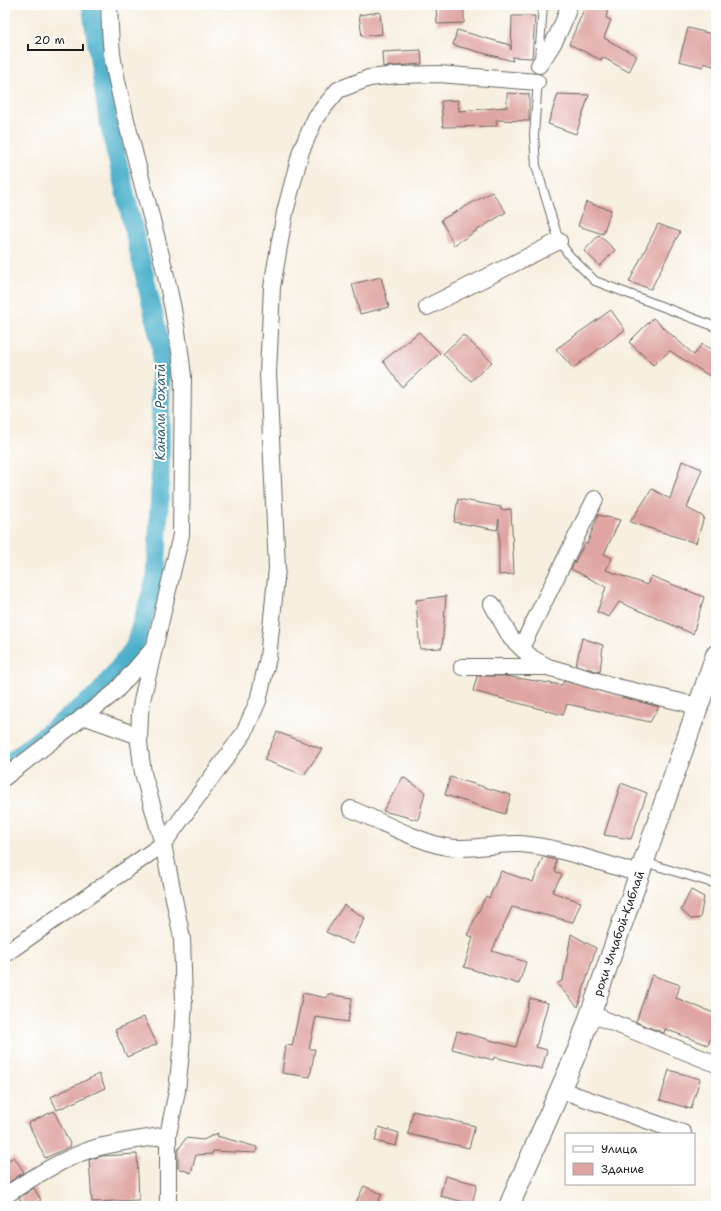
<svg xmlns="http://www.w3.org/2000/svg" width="721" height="1211" font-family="'Shantell Sans',sans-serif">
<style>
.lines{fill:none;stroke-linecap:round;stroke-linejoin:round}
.canal{stroke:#4cb1cb;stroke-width:19}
.building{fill:#dfa5a3}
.service-casing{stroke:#696661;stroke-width:10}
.minor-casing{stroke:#696661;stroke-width:18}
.tertiary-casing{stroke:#696661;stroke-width:22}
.service{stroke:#fff;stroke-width:8}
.minor{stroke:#fff;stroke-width:16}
.tertiary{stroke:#fff;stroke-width:20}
.labels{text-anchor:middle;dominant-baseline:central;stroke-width:4;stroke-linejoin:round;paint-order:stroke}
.street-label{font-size:12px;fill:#1c1c1c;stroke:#fff}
.water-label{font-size:13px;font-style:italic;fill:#325f6b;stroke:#fff}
</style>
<rect width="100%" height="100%" fill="#fff"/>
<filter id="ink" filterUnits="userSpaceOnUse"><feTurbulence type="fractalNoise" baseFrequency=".025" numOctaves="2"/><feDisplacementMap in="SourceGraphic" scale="8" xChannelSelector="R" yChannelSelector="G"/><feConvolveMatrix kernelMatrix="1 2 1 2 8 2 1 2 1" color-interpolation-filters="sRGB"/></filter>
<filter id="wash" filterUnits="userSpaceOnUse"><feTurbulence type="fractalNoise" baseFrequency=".012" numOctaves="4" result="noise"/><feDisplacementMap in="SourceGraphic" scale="16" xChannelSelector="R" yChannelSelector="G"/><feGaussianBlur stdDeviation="0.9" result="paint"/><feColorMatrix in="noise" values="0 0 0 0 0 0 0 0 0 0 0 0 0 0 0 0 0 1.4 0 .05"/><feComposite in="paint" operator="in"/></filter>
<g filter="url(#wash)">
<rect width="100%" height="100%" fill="#f7efe0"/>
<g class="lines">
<path class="canal" d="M 5,766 L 99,693 L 134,648 L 156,577 L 160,487 L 161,346 L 108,120 L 91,5"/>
</g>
<g id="blocks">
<path class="building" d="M 586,5 L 609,5 L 606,18 L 611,20 L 604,38 L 637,56 L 629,72 L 602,57 L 601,60 L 569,44 Z
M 436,7 L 464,7 L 464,23 L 437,24 Z
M 380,12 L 382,34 L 362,36 L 359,15 Z
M 512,16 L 535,16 L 532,58 L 512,57 L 513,61 L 453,45 L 457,30 L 510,45 L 511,50 Z
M 688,28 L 716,35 L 716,67 L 704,63 L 703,67 L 679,61 Z
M 421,50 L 422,64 L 383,67 L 382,52 Z
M 507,93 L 529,94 L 529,121 L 496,120 L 497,126 L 443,127 L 441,101 L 458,100 L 459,111 L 507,107 Z
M 558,94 L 589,95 L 576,134 L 548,124 Z
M 492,192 L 506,212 L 454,245 L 441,220 Z
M 586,202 L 611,210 L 603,234 L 578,226 Z
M 658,224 L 680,232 L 651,289 L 629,282 Z
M 599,235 L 615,250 L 600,266 L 584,251 Z
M 381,277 L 389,307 L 360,314 L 352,284 Z
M 611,310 L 625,330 L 573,368 L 556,349 Z
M 653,318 L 694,355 L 702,344 L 716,352 L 716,380 L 670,351 L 653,365 L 629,342 Z
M 419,332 L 440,353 L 402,387 L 383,361 Z
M 463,335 L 492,362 L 471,381 L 443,354 Z
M 682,461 L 702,469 L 687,508 L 704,517 L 696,543 L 630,522 L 652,489 L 670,499 Z
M 458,499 L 501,507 L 501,510 L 511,509 L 514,574 L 499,575 L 499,519 L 497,530 L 454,522 Z
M 598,515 L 620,520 L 604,554 L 612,558 L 606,570 L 647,585 L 651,576 L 704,597 L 693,634 L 619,602 L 609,617 L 597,612 L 606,587 L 571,569 L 585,543 L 587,544 Z
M 446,596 L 442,648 L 420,649 L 416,600 Z
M 582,638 L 603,645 L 600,672 L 576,665 Z
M 477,676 L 504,676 L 562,685 L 564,681 L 659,707 L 650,722 L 567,704 L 563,715 L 473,691 Z
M 277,732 L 322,749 L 304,775 L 264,760 Z
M 403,777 L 425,792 L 418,820 L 383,811 Z
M 450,777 L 511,795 L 505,814 L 445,795 Z
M 621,783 L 647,793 L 631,839 L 604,835 Z
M 543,857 L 556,860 L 555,871 L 562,875 L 552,892 L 581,902 L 573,922 L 512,907 L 492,951 L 526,962 L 519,984 L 464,967 L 473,937 L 467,935 L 486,896 L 489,898 L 501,871 L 533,882 Z
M 691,890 L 704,897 L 700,918 L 691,919 L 681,910 Z
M 344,905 L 365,918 L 352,944 L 326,932 Z
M 571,934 L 596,948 L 578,1007 L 557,984 L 563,980 Z
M 652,975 L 680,985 L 676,998 L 716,1014 L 716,1024 L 708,1045 L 665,1029 L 664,1033 L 636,1022 Z
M 303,993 L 327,998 L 328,994 L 352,998 L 348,1022 L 316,1017 L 309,1049 L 315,1049 L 310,1077 L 282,1073 L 286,1045 L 292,1046 Z
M 530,998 L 548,1003 L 536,1047 L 547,1050 L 542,1069 L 494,1057 L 493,1060 L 452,1049 L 457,1031 L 516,1047 Z
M 144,1017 L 157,1044 L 127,1057 L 115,1030 Z
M 669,1070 L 700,1079 L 691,1109 L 660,1100 Z
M 99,1074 L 105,1088 L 57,1110 L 51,1097 Z
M 54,1111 L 71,1146 L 45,1158 L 28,1123 Z
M 413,1111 L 475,1126 L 469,1148 L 408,1134 Z
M 379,1127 L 399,1133 L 396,1146 L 375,1141 Z
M 218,1133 L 217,1136 L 257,1147 L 256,1153 L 213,1151 L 212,1154 L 196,1155 L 191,1173 L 178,1168 L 178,1150 L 186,1138 L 203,1140 Z
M 137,1154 L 139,1200 L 92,1202 L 89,1160 L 102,1156 Z
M 14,1157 L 24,1172 L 5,1185 L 5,1162 Z
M 445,1176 L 477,1184 L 472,1204 L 440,1196 Z
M 364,1186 L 382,1194 L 376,1206 L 354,1206 Z
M 34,1188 L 41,1200 L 30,1206 L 24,1206 L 19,1198 Z"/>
</g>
</g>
<g filter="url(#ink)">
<use href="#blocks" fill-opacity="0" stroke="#696661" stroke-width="1"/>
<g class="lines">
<defs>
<path id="service" d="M 539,59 L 543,5
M 538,79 L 534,135 L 536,166 L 559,241 L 569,255 L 595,281 L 716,327
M 644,862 L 716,884"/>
<path id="minor" d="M 109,5 C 110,25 110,46 114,66 C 134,170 173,271 183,377 L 181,535 L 143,696 L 140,713 L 139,743 L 143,773 L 163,844 L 182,938 L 184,1001 L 181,1052 L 177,1091 L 168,1135 L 168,1206
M 539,65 C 552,47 563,28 569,5
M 427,307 L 559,241
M 492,604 L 511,638 L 532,658 L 548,667 L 617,687 L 698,706
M 521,648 L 595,499
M 462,667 L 546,667
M 83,716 L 139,736
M 5,777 L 114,693 L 152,650
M 351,809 C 378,820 419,842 447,847 C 472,851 496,843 520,844 C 561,847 600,863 640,874
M 5,954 L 163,844 L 244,733 L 258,701 L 268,658 L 277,568 L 268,373 L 272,287 L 285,212 L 301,151 L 316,117 L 338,90 L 369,78 L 397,75 L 439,74 L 537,82
M 591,1014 L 716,1064
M 561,1090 L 683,1133
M 5,1196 C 31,1178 62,1159 92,1149 C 117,1142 143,1139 168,1135"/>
<g id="tertiary">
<path id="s1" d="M 509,1206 L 579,1047 L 716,655"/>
</g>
</defs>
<use href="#service" class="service-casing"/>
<use href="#minor" class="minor-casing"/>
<use href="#tertiary" class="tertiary-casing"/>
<use href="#service" class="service"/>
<use href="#minor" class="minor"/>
<use href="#tertiary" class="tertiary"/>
</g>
</g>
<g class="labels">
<g class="street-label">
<text stroke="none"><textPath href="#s1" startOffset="294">роҳи Улҷабой-Қиблаӣ</textPath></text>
</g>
<g class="water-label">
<text transform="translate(160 412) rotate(-90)">Канали Роҳатӣ</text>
</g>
</g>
<rect width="721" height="1211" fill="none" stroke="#fff" stroke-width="20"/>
<rect x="565" y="1133" width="130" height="52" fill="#ffffff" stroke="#a4a4a4"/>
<rect x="573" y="1146" width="20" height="6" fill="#ffffff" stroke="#a4a4a4"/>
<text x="601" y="1153" font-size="12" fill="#1c1c1c">Улица</text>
<rect x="573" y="1163" width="20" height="12" fill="#dfa5a3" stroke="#a4a4a4"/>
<text x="601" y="1173" font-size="12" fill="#1c1c1c">Здание</text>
<path d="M28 44v6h55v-6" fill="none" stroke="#1c1c1c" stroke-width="2"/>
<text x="34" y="44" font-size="12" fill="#1c1c1c" stroke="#ffffff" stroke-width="3" paint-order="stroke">20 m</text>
</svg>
